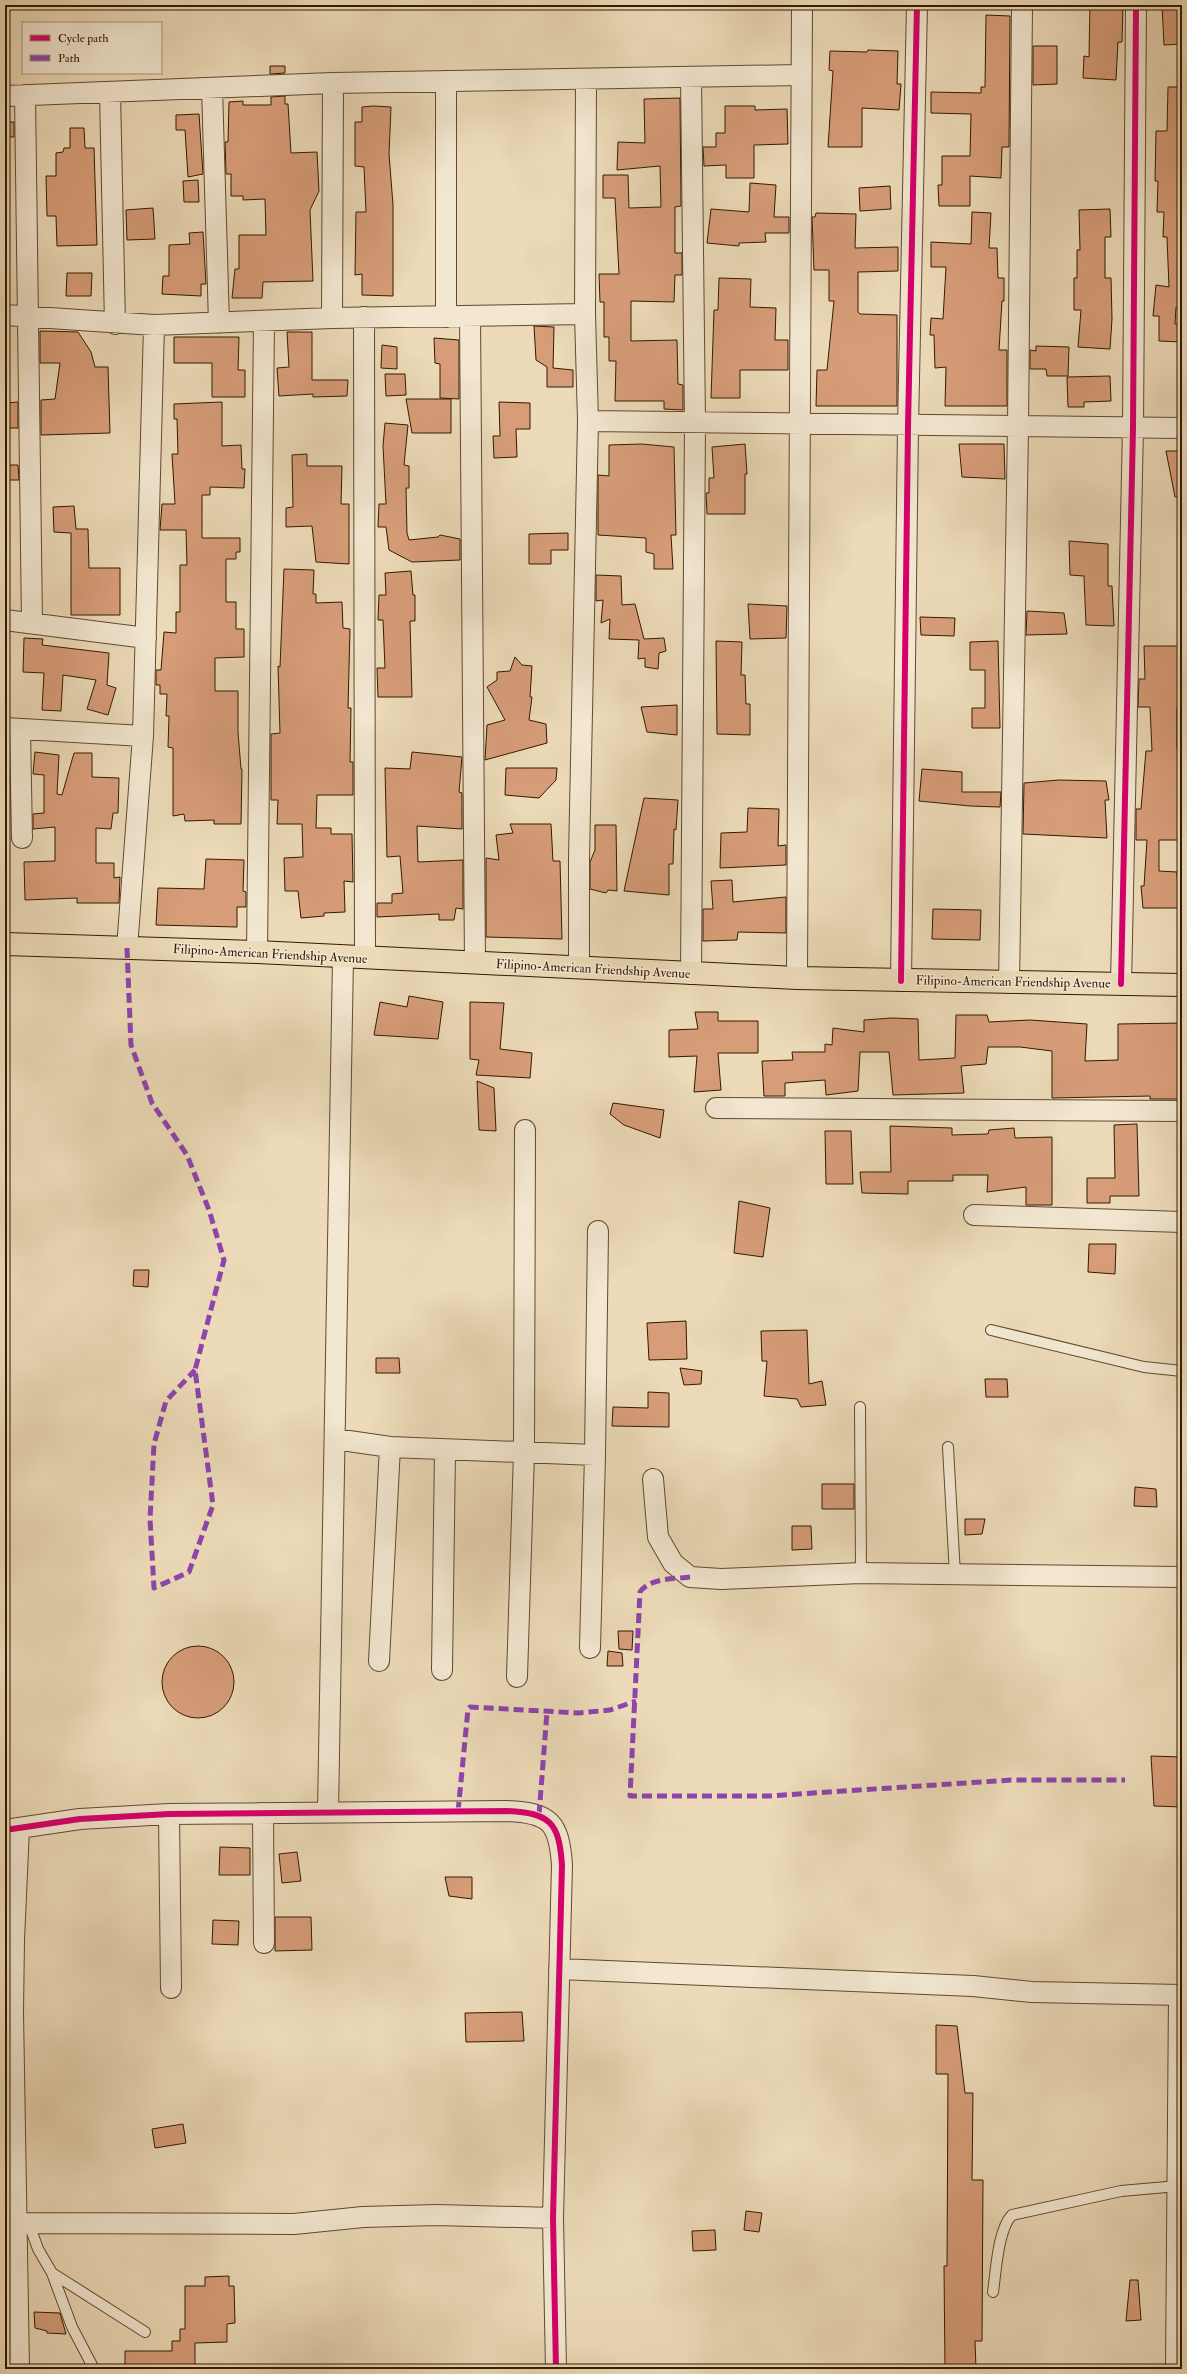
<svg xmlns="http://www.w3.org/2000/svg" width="1187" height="2374" font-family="'IM FELL Double Pica',serif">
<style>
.building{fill:#d79d79;stroke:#321a00}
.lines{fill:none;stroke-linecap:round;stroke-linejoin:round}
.lane-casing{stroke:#604a2e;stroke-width:12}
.street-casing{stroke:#604a2e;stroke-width:22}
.primary-casing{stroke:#321a00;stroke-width:24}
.lane{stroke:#f3e7d1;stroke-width:10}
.street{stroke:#f3e7d1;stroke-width:20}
.primary{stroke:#ecdab8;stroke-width:22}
.quiet{stroke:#8e44ad;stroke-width:5;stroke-dasharray:10 5;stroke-linecap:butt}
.cycleway-casing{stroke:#f3e7d1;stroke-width:8}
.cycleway{stroke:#d6006c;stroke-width:6}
.labels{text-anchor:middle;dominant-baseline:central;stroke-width:3;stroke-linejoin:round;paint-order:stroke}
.street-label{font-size:13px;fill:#321a00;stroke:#f3e7d1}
</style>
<rect width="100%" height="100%" fill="#ecdab8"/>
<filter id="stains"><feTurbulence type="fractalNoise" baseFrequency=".005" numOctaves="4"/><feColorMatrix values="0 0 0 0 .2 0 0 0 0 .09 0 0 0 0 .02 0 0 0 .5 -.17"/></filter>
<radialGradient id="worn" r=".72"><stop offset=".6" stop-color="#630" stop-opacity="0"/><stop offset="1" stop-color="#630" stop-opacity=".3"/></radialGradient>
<path class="building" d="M 1090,5 L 1123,5 L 1122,42 L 1118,42 L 1116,80 L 1083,78 L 1084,56 L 1089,57 Z
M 1162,5 L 1182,5 L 1182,44 L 1164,45 Z
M 986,15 L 1010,16 L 1009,147 L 1002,147 L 1001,178 L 970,176 L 970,206 L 939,206 L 938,185 L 942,185 L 942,156 L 970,156 L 971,114 L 931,113 L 931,92 L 981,93 L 981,87 L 985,87 Z
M 1033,46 L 1057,46 L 1057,84 L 1033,85 Z
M 868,50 L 898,51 L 897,84 L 901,84 L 899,110 L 862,108 L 862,147 L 828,147 L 833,71 L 829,70 L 830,51 L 867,52 Z
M 270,66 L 285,66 L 285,73 L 270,74 Z
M 1168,87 L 1182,87 L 1182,307 L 1176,307 L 1175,324 L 1182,325 L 1182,342 L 1159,341 L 1159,316 L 1153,316 L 1156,285 L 1169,287 L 1167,237 L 1163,237 L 1164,212 L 1157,212 L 1158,181 L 1155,181 L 1156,131 L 1167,131 Z
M 285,96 L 285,104 L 288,104 L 291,153 L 317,152 L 319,191 L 310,210 L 313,281 L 263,282 L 262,298 L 232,298 L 235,269 L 239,269 L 239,235 L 266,235 L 265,199 L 243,200 L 243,196 L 231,196 L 231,174 L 226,174 L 225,142 L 228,142 L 229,102 L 243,101 L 243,105 L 271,105 L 271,97 Z
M 680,98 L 681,206 L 675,207 L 675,253 L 682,253 L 682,275 L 675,275 L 674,302 L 631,301 L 631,341 L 677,340 L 678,384 L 683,385 L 683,410 L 664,409 L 664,401 L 615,401 L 616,361 L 609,361 L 609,337 L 604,337 L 604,302 L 600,302 L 599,274 L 619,274 L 615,198 L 603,198 L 603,175 L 628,175 L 629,208 L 661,207 L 660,166 L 617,170 L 618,142 L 645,143 L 644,99 Z
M 373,106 L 391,107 L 389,154 L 393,205 L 393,296 L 362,295 L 362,274 L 355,275 L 356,212 L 366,212 L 364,167 L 355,166 L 355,122 L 362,122 L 362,107 Z
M 725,106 L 755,106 L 755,110 L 787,109 L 788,144 L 754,145 L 754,178 L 726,178 L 726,165 L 704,166 L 703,147 L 716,147 L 716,133 L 725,133 Z
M 199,114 L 203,174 L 188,177 L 185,130 L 176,130 L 176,115 Z
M 5,122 L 14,122 L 14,137 L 5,137 Z
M 70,128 L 84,128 L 85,148 L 94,148 L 97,245 L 57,246 L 56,216 L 47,216 L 46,176 L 56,176 L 56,153 L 63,152 L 64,148 L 70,148 Z
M 198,180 L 199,202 L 184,202 L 183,181 Z
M 750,183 L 776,185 L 774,217 L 789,217 L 789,233 L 765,233 L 766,242 L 739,243 L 739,246 L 707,243 L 711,209 L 749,212 Z
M 890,186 L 891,209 L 860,211 L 859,188 Z
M 153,208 L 155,239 L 127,240 L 126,210 Z
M 1110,209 L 1111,237 L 1105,237 L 1105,278 L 1111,278 L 1112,319 L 1110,349 L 1078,347 L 1081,310 L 1074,310 L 1074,278 L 1077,278 L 1077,250 L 1080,250 L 1079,210 Z
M 972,212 L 991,213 L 989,248 L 997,248 L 998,278 L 1004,278 L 1004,301 L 1002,301 L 999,350 L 1007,350 L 1007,406 L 945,406 L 946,367 L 935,368 L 934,335 L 930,335 L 931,318 L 943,319 L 946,267 L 931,267 L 931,242 L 971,244 Z
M 816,213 L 856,214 L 855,248 L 898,247 L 898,271 L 858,272 L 858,312 L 860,314 L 897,315 L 897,406 L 816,406 L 817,370 L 827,370 L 834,301 L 829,301 L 829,270 L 814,270 L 812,217 L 815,217 Z
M 203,232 L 206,284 L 201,284 L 201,296 L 162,294 L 163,276 L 169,276 L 169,245 L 190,244 L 189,233 Z
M 67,273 L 92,273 L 91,296 L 66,296 Z
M 719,278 L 751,279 L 750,307 L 776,308 L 775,340 L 788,340 L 788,370 L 740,370 L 740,398 L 711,398 L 714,310 L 718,310 Z
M 534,326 L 554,327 L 553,368 L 573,370 L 573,387 L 547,387 L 547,367 L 536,360 Z
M 40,331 L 78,332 L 91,352 L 95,367 L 108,367 L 110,433 L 41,435 L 41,400 L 55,399 L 60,363 L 40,363 Z
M 287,332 L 312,332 L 312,380 L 348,380 L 347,396 L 313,397 L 313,394 L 279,396 L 277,368 L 289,367 Z
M 174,337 L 239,337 L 238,370 L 245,370 L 245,397 L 212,397 L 212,363 L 174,363 Z
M 434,338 L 459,340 L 459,399 L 440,398 L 440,364 L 435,363 Z
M 382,345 L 397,347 L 397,369 L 381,368 Z
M 1036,346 L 1069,347 L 1068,376 L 1047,376 L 1046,369 L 1030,369 L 1030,350 L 1036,351 Z
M 385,374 L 405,374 L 406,395 L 386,396 Z
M 1110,376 L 1111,401 L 1084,402 L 1084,407 L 1068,407 L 1067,377 Z
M 406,399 L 451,399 L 451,433 L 412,433 Z
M 18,402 L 18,428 L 5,428 L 5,403 Z
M 222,402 L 222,446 L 241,445 L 242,469 L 245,469 L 244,488 L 210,487 L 210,495 L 202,495 L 202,538 L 240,538 L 240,552 L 236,552 L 236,559 L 226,559 L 226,602 L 236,602 L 236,629 L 244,629 L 244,657 L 215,658 L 215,691 L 238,691 L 238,732 L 241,769 L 242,769 L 241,824 L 214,824 L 214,820 L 185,821 L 184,814 L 173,816 L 173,748 L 168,747 L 169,716 L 166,716 L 167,694 L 160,694 L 160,685 L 156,685 L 156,670 L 161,670 L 164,632 L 176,633 L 176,612 L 180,612 L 180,565 L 187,565 L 186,530 L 160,530 L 162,504 L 175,504 L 172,454 L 178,454 L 177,419 L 174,419 L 174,404 Z
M 499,402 L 530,403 L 530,429 L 516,429 L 517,457 L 494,458 L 493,436 L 500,436 Z
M 385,423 L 408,425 L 404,465 L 409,466 L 409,488 L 406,488 L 407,533 L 409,540 L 438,537 L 440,535 L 460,539 L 460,560 L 412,562 L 389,550 L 386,527 L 378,527 L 379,504 L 386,504 L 383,446 Z
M 642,444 L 674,447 L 676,535 L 671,535 L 673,569 L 654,569 L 654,554 L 646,552 L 646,538 L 598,535 L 598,475 L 609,476 L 609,445 Z
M 745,444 L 747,474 L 745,474 L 745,514 L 707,514 L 706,493 L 709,493 L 709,478 L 714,478 L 712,447 Z
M 959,444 L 1004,444 L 1005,479 L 962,477 Z
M 1166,451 L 1182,451 L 1182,496 L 1175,497 Z
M 307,454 L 307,466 L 342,466 L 341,504 L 349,504 L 349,564 L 316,562 L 312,526 L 286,527 L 286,508 L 293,507 L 292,455 Z
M 5,465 L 18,465 L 19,480 L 5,480 Z
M 74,506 L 76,529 L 88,529 L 89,568 L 120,568 L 120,615 L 71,615 L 71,533 L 54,532 L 53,507 Z
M 568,533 L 568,550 L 551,550 L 551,564 L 529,564 L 529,534 Z
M 1069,541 L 1108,544 L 1108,586 L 1112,586 L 1114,626 L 1086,625 L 1084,576 L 1070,575 Z
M 284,569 L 314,570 L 313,594 L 316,594 L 316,603 L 342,602 L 343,628 L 350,629 L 348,708 L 351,708 L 350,762 L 353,762 L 353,795 L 317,795 L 316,828 L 331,828 L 331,834 L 352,834 L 353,882 L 344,881 L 345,912 L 324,913 L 324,916 L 301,918 L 298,891 L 285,891 L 284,858 L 303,857 L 302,824 L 277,824 L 278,800 L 271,800 L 271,734 L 280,733 L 278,666 L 280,667 Z
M 411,571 L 413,595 L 415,595 L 415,621 L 410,621 L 412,697 L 378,697 L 377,668 L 385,668 L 383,620 L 378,620 L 379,595 L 386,595 L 385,573 Z
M 596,575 L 621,576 L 622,605 L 635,604 L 644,639 L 664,638 L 666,651 L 659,653 L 658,669 L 645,667 L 645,658 L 638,659 L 639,640 L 609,639 L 610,619 L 601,623 L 603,600 L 596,601 Z
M 748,604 L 787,606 L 786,638 L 750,639 Z
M 1027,611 L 1064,613 L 1067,634 L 1026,635 Z
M 920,617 L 955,618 L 954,636 L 921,635 Z
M 24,638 L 43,639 L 42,645 L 109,653 L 107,685 L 116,688 L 108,715 L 87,709 L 96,680 L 63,675 L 61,711 L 42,710 L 44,673 L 23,672 Z
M 716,641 L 742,642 L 741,675 L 745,675 L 746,704 L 750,704 L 750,735 L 717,734 Z
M 998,641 L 1000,728 L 972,728 L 972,708 L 985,708 L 985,670 L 970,670 L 970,642 Z
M 1144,646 L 1182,646 L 1182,706 L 1177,707 L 1177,749 L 1182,748 L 1182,840 L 1159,840 L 1159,871 L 1177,872 L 1179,908 L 1143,908 L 1141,886 L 1144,886 L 1147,840 L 1136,840 L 1136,809 L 1141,809 L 1146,751 L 1152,751 L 1150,707 L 1138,707 L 1139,679 L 1145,679 Z
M 515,657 L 522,665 L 532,666 L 530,697 L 532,697 L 529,720 L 546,724 L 547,743 L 485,760 L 487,725 L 505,720 L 487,687 L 497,680 L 497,672 L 510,671 Z
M 677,705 L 677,735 L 647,732 L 641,707 Z
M 35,752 L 59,755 L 57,794 L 62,795 L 74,753 L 92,753 L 92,777 L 119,778 L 118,813 L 113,813 L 111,829 L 96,828 L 96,863 L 114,863 L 114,878 L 120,877 L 119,903 L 77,903 L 77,898 L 25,900 L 24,862 L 55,861 L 55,827 L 33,829 L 33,814 L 44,813 L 44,775 L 33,774 Z
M 412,752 L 462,757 L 459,792 L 462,793 L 462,829 L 417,826 L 418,862 L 463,860 L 463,909 L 456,908 L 454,920 L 439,920 L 439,914 L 377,917 L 377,903 L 392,903 L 392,894 L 403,893 L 400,856 L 387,857 L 385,768 L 410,769 Z
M 506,768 L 557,768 L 556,780 L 539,798 L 505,795 Z
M 922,769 L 962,772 L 962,792 L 1001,792 L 1000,807 L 970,806 L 919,801 Z
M 1059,780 L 1106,781 L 1109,800 L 1105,800 L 1107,838 L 1023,834 L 1024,783 Z
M 644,798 L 678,800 L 676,830 L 674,829 L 673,864 L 669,864 L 669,895 L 624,891 Z
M 748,808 L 779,809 L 778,846 L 786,845 L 786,865 L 720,868 L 721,833 L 747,832 Z
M 510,824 L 551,824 L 553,861 L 560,861 L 562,939 L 486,937 L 486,858 L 499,860 L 496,835 L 513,833 Z
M 595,825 L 616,825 L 617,891 L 608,890 L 606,893 L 590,889 L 590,862 L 595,850 Z
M 206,859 L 244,860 L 243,891 L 246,892 L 246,907 L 237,907 L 237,927 L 156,925 L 158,888 L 204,889 Z
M 732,880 L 733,902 L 786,897 L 786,933 L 738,932 L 737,940 L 703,941 L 703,909 L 713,909 L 711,881 Z
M 933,909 L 981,910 L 980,940 L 932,939 Z
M 409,996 L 443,1002 L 438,1039 L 374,1035 L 380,1002 L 407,1007 Z
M 470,1002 L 504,1003 L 500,1049 L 532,1053 L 530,1078 L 476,1075 L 479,1060 L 470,1059 Z
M 695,1012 L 718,1012 L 718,1021 L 758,1021 L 758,1053 L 718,1053 L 721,1090 L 694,1092 L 697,1056 L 669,1057 L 669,1030 L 698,1029 Z
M 956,1015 L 987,1015 L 989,1022 L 1030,1020 L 1087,1024 L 1085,1061 L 1118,1060 L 1118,1024 L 1182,1023 L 1181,1099 L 1150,1099 L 1150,1096 L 1052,1098 L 1052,1051 L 1020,1047 L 988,1047 L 986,1064 L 961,1066 L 964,1093 L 893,1095 L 889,1052 L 860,1052 L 858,1091 L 826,1095 L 825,1080 L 785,1083 L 785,1096 L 764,1096 L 762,1061 L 793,1060 L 792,1052 L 825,1052 L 825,1044 L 832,1045 L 833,1028 L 864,1032 L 864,1020 L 892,1018 L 918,1019 L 919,1060 L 955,1058 Z
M 477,1081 L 494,1088 L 496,1131 L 479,1130 Z
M 613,1103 L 664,1110 L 660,1138 L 624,1125 L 610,1114 Z
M 1137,1124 L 1139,1196 L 1110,1196 L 1110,1203 L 1087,1203 L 1087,1178 L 1115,1178 L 1114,1125 Z
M 890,1126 L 952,1128 L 952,1135 L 988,1134 L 989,1130 L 1014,1128 L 1015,1138 L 1052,1137 L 1052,1205 L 1026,1205 L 1026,1187 L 987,1192 L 988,1175 L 953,1175 L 953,1181 L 908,1181 L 908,1194 L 862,1193 L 860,1172 L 891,1172 Z
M 825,1131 L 851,1131 L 853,1184 L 826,1184 Z
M 739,1201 L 770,1208 L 763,1257 L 734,1253 Z
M 1089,1244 L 1116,1244 L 1115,1274 L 1088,1272 Z
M 134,1270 L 149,1270 L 148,1287 L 133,1286 Z
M 686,1321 L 687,1359 L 649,1360 L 647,1323 Z
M 807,1330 L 809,1384 L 822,1381 L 826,1405 L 801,1407 L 797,1399 L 764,1396 L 767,1361 L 762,1361 L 761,1331 Z
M 376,1358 L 399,1358 L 400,1373 L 376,1373 Z
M 680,1368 L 702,1371 L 701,1384 L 684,1385 Z
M 985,1379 L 1007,1379 L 1008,1397 L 986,1397 Z
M 648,1392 L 669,1393 L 669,1427 L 612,1426 L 613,1407 L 648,1408 Z
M 822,1484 L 854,1484 L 854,1509 L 822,1509 Z
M 1135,1487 L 1156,1489 L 1157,1507 L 1134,1506 Z
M 965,1519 L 985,1519 L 982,1534 L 965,1535 Z
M 792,1526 L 811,1526 L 812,1549 L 792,1550 Z
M 618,1631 L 633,1631 L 632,1650 L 619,1649 Z
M162 1682a36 36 0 1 1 72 0a36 36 0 1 1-72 0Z
M 608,1651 L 622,1653 L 623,1666 L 607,1666 Z
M 1151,1756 L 1182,1757 L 1182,1807 L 1154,1806 Z
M 220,1847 L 250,1848 L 250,1875 L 219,1875 Z
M 297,1852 L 301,1881 L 282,1883 L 279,1854 Z
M 445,1877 L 472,1877 L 472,1899 L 449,1896 Z
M 275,1917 L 311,1917 L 312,1950 L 275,1951 Z
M 213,1920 L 239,1921 L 238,1945 L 212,1944 Z
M 522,2012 L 524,2041 L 466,2042 L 465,2013 Z
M 936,2025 L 957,2026 L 965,2093 L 973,2093 L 972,2180 L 983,2180 L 982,2341 L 975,2341 L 976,2369 L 945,2369 L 944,2266 L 947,2266 L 948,2074 L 936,2074 Z
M 183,2124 L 186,2143 L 155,2148 L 152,2129 Z
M 746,2211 L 762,2213 L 759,2232 L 744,2230 Z
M 715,2230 L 716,2250 L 693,2251 L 692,2231 Z
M 229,2276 L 229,2286 L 234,2286 L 235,2323 L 227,2324 L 227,2342 L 195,2343 L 195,2369 L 125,2369 L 125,2351 L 172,2351 L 172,2341 L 180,2341 L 180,2329 L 185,2329 L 185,2286 L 205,2286 L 205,2277 Z
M 1130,2280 L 1138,2280 L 1141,2320 L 1126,2321 Z
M 34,2312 L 60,2313 L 66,2334 L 47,2333 L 47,2331 L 35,2328 Z"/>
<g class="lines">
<defs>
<path id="lane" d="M 991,1330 L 1144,1367 L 1182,1371
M 860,1407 L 861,1573
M 948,1447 L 955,1575
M 29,2224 L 38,2249 L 52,2273 L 145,2332
M 52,2273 L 72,2327 L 94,2369
M 993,2292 C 996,2271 998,2229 1012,2215 L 1121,2191 L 1178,2186"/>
<path id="street" d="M 212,88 L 219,323
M 110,93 L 115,324
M 25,95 L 32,622
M 5,96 L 333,83 L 800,75
M 5,315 L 154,325 L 332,318 L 585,314
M 364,317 L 365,958
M 446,317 L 446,81
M 470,317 L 475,963
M 332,318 L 333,83
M 588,421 L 1182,428
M 5,620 L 146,638
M 5,728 L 143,736
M 20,729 L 22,838
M 127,948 L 143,736 L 154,325
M 257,952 L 264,321
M 579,968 L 579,858 L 588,421 L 585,314 L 586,79
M 691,974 L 695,423 L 691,77
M 797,978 L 802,5
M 901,981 L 908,426 L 917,5
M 1009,983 L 1018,427 L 1022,5
M 1121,984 L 1133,428 L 1136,5
M 716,1108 L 1182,1111
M 974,1215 L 1182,1222
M 335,1439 L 390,1447 L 595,1455
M 653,1479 L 658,1537 L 673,1563 L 690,1577 L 721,1579 L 861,1573 L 1182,1577
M 590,1648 L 595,1455 L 598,1231
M 379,1661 L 390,1447
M 442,1670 L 445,1450
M 517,1677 L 524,1452 L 525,1130
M 328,1812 L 343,958
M 263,1813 L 264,1943
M 169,1814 L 171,1988
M 5,1830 L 80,1819 L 169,1814 L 507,1811 C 550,1813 559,1822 562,1865 L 553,2218 L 556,2369
M 559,1969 L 973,1986 L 1032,1992 L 1182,1995
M 18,2223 L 294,2224 L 363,2217 L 437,2215 L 553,2218
M 19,2369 L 13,2012 L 14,1940 L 19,1828
M 1176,2369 L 1179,1995"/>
<path id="primary" d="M 5,944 L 257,952 L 797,978 L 1182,985"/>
</defs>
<use href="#lane" class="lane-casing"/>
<use href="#street" class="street-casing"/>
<use href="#primary" class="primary-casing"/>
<use href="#lane" class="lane"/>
<use href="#street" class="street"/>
<use href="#primary" class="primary"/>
<path class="quiet" d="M 127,948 L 131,1045 L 152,1103 L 187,1155 L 209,1210 L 224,1260 L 195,1370 L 213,1505 L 189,1572 L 154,1588 L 150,1519 L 154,1444 L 166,1401 L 195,1370
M 690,1577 C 673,1579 650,1578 640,1592 L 630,1796 L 769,1796 L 1011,1780 L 1125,1780
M 458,1812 L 468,1709 L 470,1707 L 579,1713 L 610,1710 L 636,1701
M 539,1815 L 547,1712"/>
<defs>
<path id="cycleway" d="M 901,981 L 908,426 L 917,5
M 1121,984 L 1133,428 L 1136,5
M 5,1830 L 80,1819 L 169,1814 L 507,1811 C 550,1813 559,1822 562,1865 L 553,2218 L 556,2369"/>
</defs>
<use href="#cycleway" class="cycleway-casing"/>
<use href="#cycleway" class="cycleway"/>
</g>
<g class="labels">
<g class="street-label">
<text transform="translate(270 954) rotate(3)">Filipino-American Friendship Avenue</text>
<text transform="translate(593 969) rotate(3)">Filipino-American Friendship Avenue</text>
<text transform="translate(1013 982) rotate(1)">Filipino-American Friendship Avenue</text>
</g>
</g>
<rect width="1187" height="2374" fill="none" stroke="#ecdab8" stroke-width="20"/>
<rect x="6" y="6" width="1175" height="2362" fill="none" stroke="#321a00" stroke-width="2"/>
<rect x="10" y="10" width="1167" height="2354" fill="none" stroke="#321a00"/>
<rect x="22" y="22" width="140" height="52" fill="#f3e7d1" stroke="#a6957d"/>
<rect x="30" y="35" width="20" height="6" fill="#d6006c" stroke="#a6957d"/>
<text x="58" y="42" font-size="12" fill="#321a00">Cycle path</text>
<rect x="30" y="55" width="20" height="6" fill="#8e44ad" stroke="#a6957d"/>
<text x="58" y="62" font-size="12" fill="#321a00">Path</text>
<rect width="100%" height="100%" filter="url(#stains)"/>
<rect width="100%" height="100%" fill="url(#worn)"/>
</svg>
